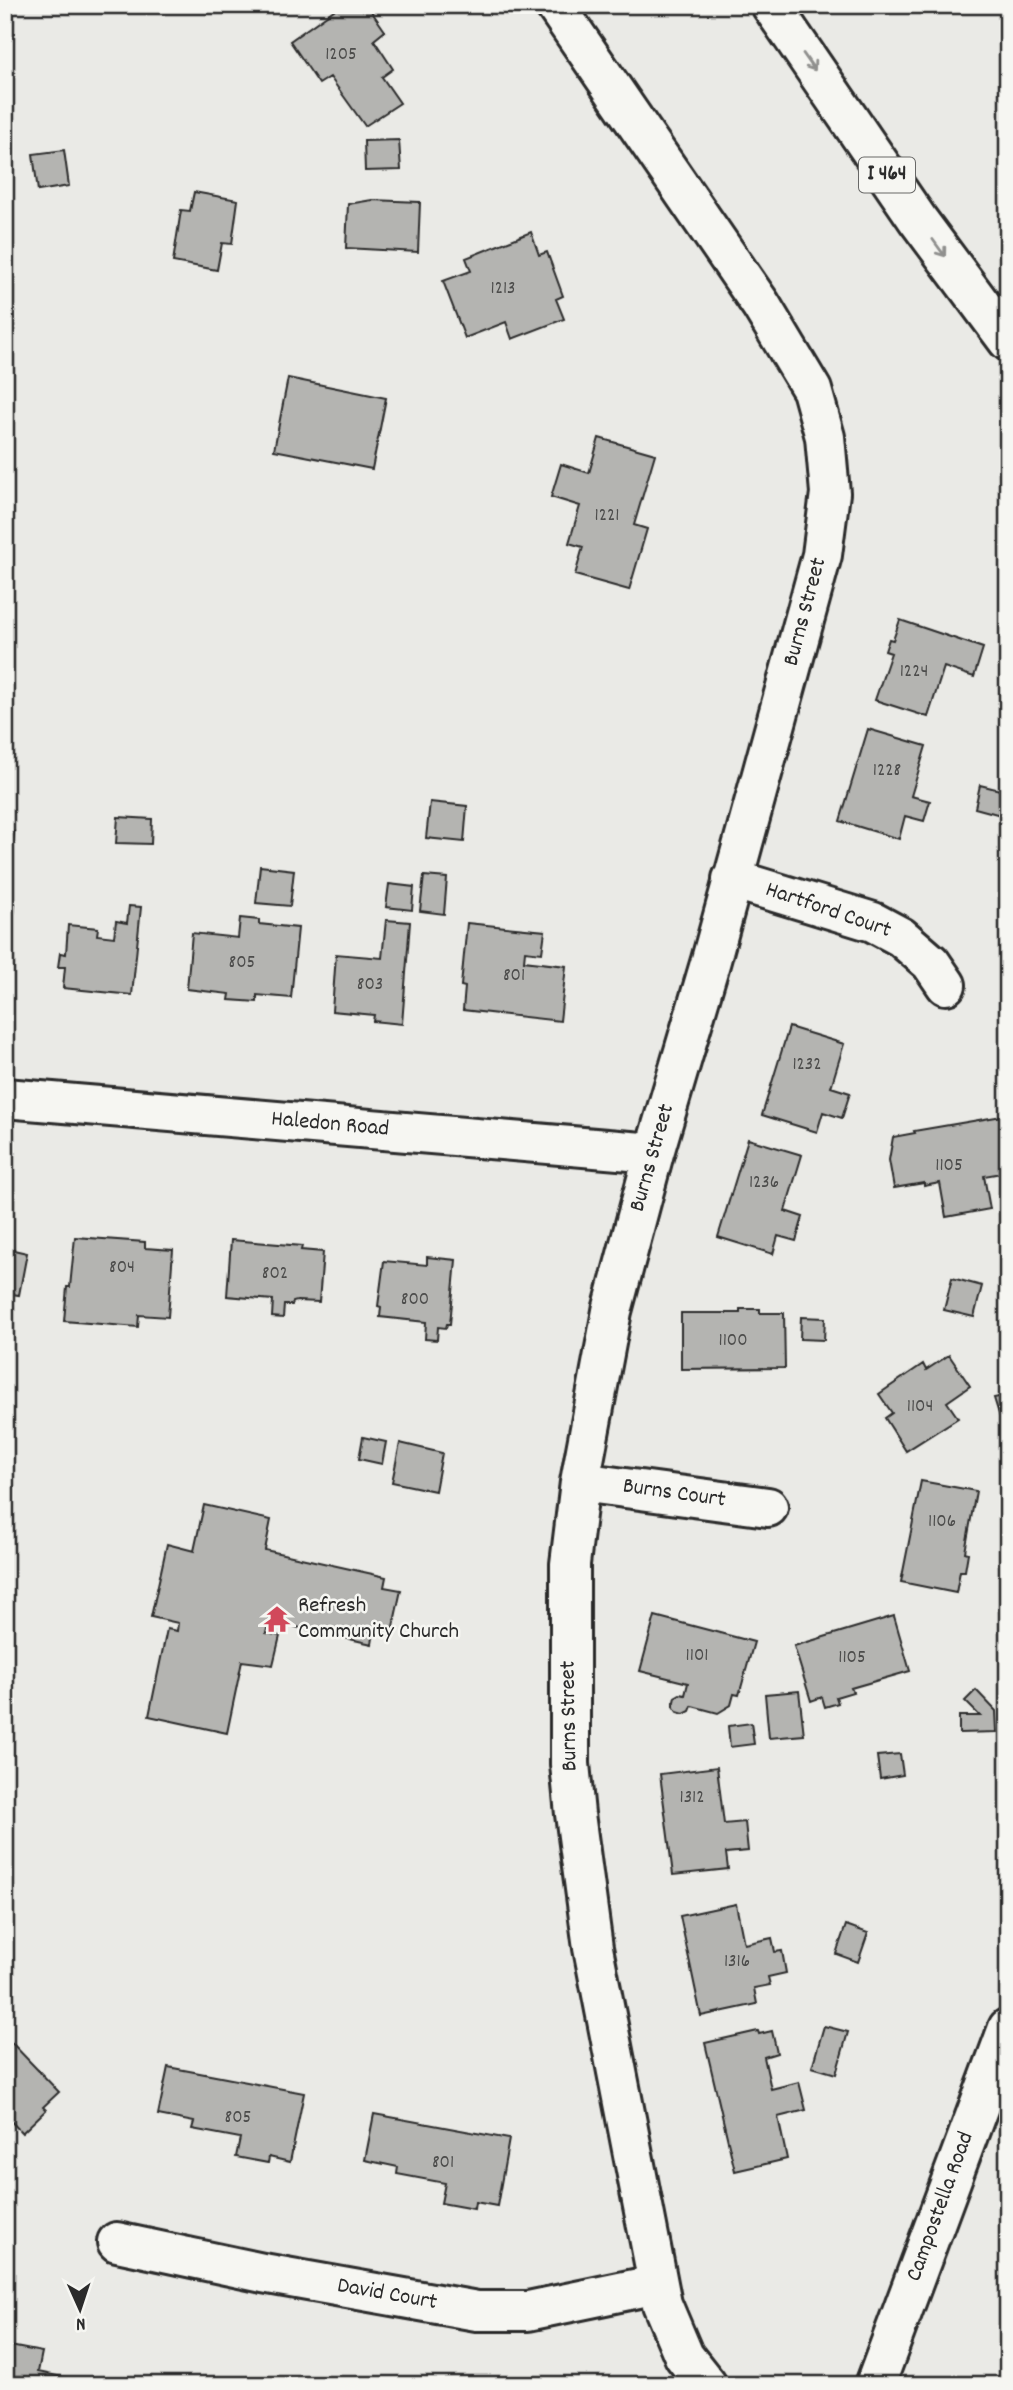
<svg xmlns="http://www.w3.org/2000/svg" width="1013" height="2390" font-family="Dekko,sans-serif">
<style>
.building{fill:#b4b4b1;stroke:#2b2b2b;stroke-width:2}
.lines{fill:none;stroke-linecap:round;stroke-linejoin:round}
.minor-casing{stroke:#2b2b2b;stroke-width:44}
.secondary-casing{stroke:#2b2b2b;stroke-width:44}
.motorway-casing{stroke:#2b2b2b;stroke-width:44}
.minor{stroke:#f6f6f2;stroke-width:38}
.secondary{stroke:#f6f6f2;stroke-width:38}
.motorway{stroke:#f6f6f2;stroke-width:38}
.oneway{stroke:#90908e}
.labels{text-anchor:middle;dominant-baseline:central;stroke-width:5;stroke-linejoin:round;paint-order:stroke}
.number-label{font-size:19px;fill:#4d4d4c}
.shield{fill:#f6f6f2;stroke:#686867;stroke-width:2}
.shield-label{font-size:21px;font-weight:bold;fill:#2b2b2b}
.street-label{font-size:23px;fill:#2b2b2b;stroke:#f6f6f2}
.poi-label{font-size:23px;fill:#2b2b2b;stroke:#f6f6f2;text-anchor:start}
</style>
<rect width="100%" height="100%" fill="#eaeae6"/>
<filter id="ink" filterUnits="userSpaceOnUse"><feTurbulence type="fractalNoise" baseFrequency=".0143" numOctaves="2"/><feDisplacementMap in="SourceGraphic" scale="14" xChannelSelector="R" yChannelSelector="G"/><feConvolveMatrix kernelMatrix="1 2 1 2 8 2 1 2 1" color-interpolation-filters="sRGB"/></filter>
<g filter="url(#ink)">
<path class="building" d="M 341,5 L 367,5 L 385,31 L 374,40 L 393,69 L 382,77 L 400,103 L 365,126 L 330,77 L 319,84 L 290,41 Z
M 399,140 L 401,170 L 365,171 L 364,141 Z
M 64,150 L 69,186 L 38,191 L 33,154 Z
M 194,192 L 238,200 L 232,244 L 222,243 L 217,270 L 173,262 L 181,210 L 190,211 Z
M 372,200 L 420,202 L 418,252 L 346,248 L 348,204 Z
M 531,232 L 539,255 L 547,252 L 563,296 L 556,299 L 564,319 L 512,339 L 506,322 L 465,338 L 443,281 L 471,271 L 466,258 Z
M 288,378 L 386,398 L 372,469 L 274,450 Z
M 599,438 L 655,454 L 634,525 L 647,529 L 629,590 L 575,575 L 583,547 L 569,543 L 580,506 L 551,497 L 561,464 L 589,473 Z
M 900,620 L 983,648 L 974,677 L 944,667 L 928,717 L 875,700 L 891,653 L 885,651 L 889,639 L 893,640 Z
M 868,729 L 926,746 L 911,796 L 930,801 L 924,821 L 905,816 L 899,839 L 840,821 Z
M 980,785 L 1008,792 L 1008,817 L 975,808 Z
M 430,802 L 467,806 L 464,842 L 426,838 Z
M 118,817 L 152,819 L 151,844 L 116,843 Z
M 5,831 L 14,832 L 9,872 L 5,872 Z
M 260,866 L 294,870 L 290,906 L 256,903 Z
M 424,876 L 447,878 L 444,914 L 420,911 Z
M 389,884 L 414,887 L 412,910 L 386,907 Z
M 5,903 L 15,904 L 9,968 L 5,968 Z
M 129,906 L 141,907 L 132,995 L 63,988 L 65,967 L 58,967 L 60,953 L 66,954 L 68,925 L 98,928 L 97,935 L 114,937 L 116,921 L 127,923 Z
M 240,918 L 259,920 L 259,924 L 298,928 L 291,998 L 257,995 L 257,1002 L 229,1000 L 230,994 L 187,989 L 192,933 L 238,938 Z
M 386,920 L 410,922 L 402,1024 L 373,1021 L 374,1015 L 332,1011 L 336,954 L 382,958 Z
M 467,923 L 545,931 L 542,953 L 525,951 L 524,961 L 566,966 L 560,1021 L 463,1010 L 465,987 L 461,986 Z
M 789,1027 L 844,1044 L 831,1087 L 850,1093 L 842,1118 L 823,1112 L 817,1132 L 762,1115 Z
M 1008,1115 L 1008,1172 L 984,1176 L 990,1209 L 946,1217 L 940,1183 L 924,1186 L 924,1183 L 894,1188 L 889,1160 L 893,1137 L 915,1133 L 914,1131 Z
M 748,1139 L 802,1155 L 785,1211 L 803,1217 L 796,1241 L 778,1236 L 773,1254 L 718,1237 Z
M 75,1237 L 145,1242 L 145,1248 L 173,1250 L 168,1317 L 139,1315 L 138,1327 L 64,1321 L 67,1287 L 70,1287 Z
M 231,1240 L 302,1246 L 301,1250 L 323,1252 L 319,1302 L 297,1301 L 293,1302 L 292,1305 L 284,1305 L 283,1318 L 272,1317 L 273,1300 L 227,1296 Z
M 5,1248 L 27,1253 L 19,1295 L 5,1293 Z
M 427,1257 L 456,1260 L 450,1324 L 447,1324 L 446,1328 L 438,1327 L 437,1340 L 425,1339 L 426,1322 L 380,1317 L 381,1307 L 378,1306 L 384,1261 L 427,1265 Z
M 952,1278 L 982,1286 L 974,1317 L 944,1310 Z
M 740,1309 L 760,1309 L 760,1313 L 784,1313 L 785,1368 L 681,1369 L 681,1313 L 740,1313 Z
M 801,1317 L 825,1318 L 824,1340 L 800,1339 Z
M 949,1355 L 970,1386 L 947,1402 L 958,1418 L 906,1451 L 885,1418 L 892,1413 L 879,1394 L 923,1364 L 926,1370 Z
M 1008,1395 L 1008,1434 L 1006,1429 L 1004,1430 L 994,1398 Z
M 363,1437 L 386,1442 L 382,1464 L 359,1459 Z
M 400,1443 L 442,1453 L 435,1491 L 392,1482 Z
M 1008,1444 L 1008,1460 L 1005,1461 L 999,1447 Z
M 921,1481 L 976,1491 L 965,1552 L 968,1553 L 965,1571 L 960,1571 L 956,1593 L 901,1582 Z
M 204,1505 L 271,1520 L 265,1550 L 386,1577 L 384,1587 L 401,1590 L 391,1636 L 374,1632 L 372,1644 L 269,1621 L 266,1633 L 280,1636 L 273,1665 L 242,1661 L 227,1733 L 149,1716 L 167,1629 L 177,1631 L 178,1623 L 151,1617 L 167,1544 L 194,1551 Z
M 655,1616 L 754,1642 L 739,1695 L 734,1694 L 731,1705 L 718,1713 L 692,1706 L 690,1711 L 684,1714 L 677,1712 L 673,1706 L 675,1697 L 680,1694 L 685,1695 L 688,1683 L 640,1671 Z
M 894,1616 L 910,1671 L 851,1688 L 853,1692 L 836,1697 L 838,1703 L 825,1707 L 822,1697 L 811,1701 L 794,1646 Z
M 976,1690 L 996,1711 L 997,1732 L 959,1733 L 959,1716 L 980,1716 L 965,1701 Z
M 799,1691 L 804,1735 L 769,1738 L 765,1694 Z
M 751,1723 L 754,1744 L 730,1747 L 728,1726 Z
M 900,1754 L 903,1775 L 880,1779 L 877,1756 Z
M 717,1767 L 724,1824 L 745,1822 L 748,1851 L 726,1853 L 728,1869 L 673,1875 L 660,1774 Z
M 736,1904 L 744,1944 L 772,1938 L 775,1952 L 782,1951 L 786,1973 L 768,1977 L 770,1985 L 754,1988 L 757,2004 L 701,2016 L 680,1916 Z
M 846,1925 L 868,1933 L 858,1962 L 836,1954 Z
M 824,2026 L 848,2032 L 836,2074 L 812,2067 Z
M 758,2031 L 759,2034 L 772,2031 L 777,2053 L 764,2057 L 771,2089 L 799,2082 L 806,2110 L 778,2117 L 787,2159 L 735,2171 L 705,2043 Z
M 9,2040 L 59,2092 L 43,2107 L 46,2110 L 22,2133 L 8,2118 L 5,2121 L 5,2044 Z
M 168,2067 L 304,2093 L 290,2162 L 269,2157 L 268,2163 L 236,2157 L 240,2138 L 192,2129 L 194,2122 L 158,2115 Z
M 374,2114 L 509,2139 L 497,2206 L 475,2202 L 474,2209 L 441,2203 L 445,2183 L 397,2174 L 398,2167 L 365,2160 Z
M 10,2346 L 42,2352 L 38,2372 L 87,2382 L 86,2385 L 5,2385 L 5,2350 L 9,2351 Z"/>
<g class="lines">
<defs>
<path id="minor" d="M 555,5 L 761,305 L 812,390 L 825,437 L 830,493 L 822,555 L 711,960 L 654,1153 L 612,1311 L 580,1482 L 570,1564 L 570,1764 L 575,1814 L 593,1948 L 662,2304 L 684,2356 L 707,2385
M 732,879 L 873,922 L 901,937 L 931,963 L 946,985
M 5,1098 L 654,1153
M 580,1482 L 768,1507
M 117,2242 L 263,2273 L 477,2311 L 528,2311 L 658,2284"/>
<path id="secondary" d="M 875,2385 L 1008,2028"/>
<path id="motorway" d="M 771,5 L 918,220 L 1008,341"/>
</defs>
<use href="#minor" class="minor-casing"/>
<use href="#secondary" class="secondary-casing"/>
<use href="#motorway" class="motorway-casing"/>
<use href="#minor" class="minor"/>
<use href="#secondary" class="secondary"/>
<use href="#motorway" class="motorway"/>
</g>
<defs><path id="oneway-shaft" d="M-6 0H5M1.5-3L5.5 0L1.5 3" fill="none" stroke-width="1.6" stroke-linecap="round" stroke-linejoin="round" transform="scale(1.75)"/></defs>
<g class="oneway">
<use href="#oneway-shaft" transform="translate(809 62) rotate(55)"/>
<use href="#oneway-shaft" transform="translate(939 248) rotate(54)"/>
</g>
</g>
<defs>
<symbol id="temple-bare" viewBox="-9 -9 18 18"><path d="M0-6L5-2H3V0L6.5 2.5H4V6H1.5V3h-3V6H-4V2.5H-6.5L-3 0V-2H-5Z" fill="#d1495b" stroke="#f6f6f2" stroke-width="2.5" paint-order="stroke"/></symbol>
</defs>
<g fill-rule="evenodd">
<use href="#temple-bare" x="258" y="1600" width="38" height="38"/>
</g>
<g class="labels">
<g class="number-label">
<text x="341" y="55">1205</text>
<text x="503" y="289">1213</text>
<text x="607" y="516">1221</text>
<text x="914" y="672">1224</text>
<text x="887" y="771">1228</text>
<text x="242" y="963">805</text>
<text x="514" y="976">801</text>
<text x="370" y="985">803</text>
<text x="807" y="1065">1232</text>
<text x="949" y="1166">1105</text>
<text x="764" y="1183">1236</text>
<text x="122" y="1268">804</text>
<text x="275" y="1274">802</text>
<text x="415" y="1300">800</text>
<text x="733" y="1341">1100</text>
<text x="920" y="1407">1104</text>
<text x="942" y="1522">1106</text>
<text x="697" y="1656">1101</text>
<text x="852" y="1658">1105</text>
<text x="692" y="1798">1312</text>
<text x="737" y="1962">1316</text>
<text x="238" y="2118">805</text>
<text x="443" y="2163">801</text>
</g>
<rect class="shield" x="859" y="157.5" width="56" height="35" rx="5"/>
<g class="shield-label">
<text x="887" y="175">I 464</text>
</g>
<g class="street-label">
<text transform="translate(806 612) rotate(-75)">Burns Street</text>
<text transform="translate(828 911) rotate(19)">Hartford Court</text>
<text transform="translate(330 1125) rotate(5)">Haledon Road</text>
<text transform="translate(653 1158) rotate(-74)">Burns Street</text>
<text transform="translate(674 1494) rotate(8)">Burns Court</text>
<text transform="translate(570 1716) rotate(-91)">Burns Street</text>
<text transform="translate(941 2207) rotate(-70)">Campostella Road</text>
<text transform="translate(387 2295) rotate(10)">David Court</text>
</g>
<g class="poi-label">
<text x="298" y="1606">Refresh<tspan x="298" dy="26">Community Church</tspan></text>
</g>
</g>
<rect width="1013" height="2390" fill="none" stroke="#f6f6f2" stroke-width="28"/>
<rect x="14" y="14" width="985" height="2362" fill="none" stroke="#2b2b2b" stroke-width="2.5" filter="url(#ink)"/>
<g transform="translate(80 2309) rotate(177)" stroke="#f6f6f2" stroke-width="5" paint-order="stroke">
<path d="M0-5L12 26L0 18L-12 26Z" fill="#2b2b2b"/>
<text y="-10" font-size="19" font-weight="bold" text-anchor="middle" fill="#2b2b2b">N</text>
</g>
</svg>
